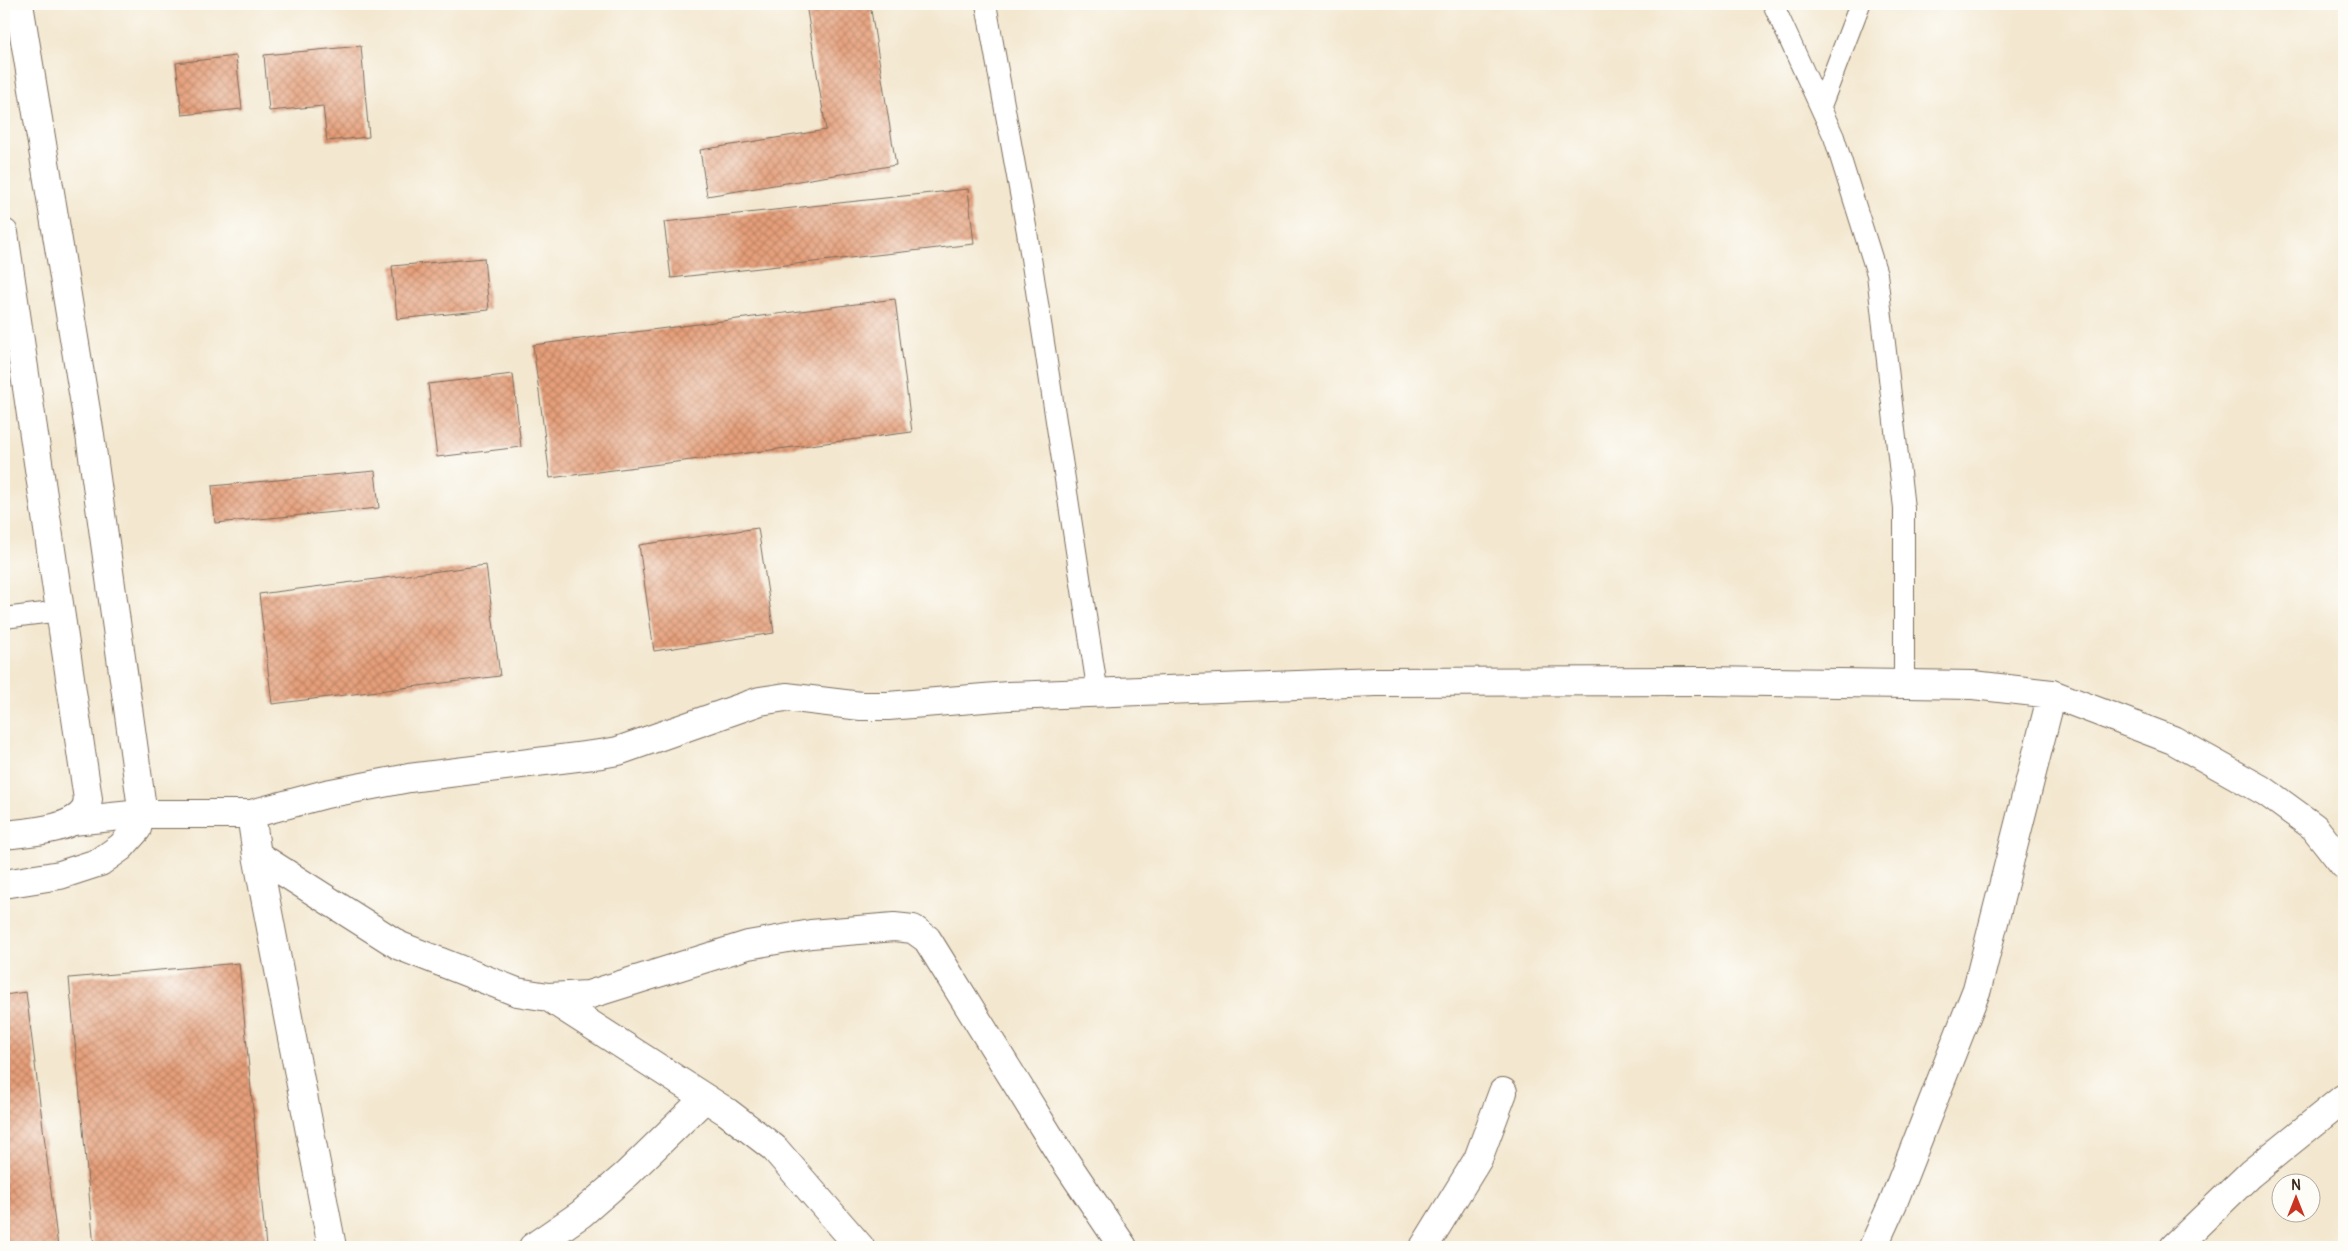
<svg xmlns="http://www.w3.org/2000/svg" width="2348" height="1251" font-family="Pangolin,sans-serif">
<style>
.building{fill:url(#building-cross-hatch)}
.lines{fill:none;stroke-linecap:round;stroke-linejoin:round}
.service-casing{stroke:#7b6c5c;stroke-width:22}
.minor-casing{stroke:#7b6c5c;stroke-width:30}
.tertiary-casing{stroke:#7b6c5c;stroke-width:30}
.service{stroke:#fff;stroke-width:20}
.minor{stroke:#fff;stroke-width:28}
.tertiary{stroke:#fff;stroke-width:28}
</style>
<defs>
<pattern id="building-cross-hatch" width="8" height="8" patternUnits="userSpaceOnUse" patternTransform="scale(1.25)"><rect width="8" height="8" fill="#e69f7a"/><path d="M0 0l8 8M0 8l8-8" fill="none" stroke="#bc8263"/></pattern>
</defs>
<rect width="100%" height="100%" fill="#fdfcf7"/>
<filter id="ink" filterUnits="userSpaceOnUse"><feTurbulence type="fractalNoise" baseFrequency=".02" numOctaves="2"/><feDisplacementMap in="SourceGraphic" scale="10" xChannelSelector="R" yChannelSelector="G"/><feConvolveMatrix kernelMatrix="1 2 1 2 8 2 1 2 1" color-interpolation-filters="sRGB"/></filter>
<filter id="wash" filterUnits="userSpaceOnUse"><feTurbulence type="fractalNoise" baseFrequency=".0096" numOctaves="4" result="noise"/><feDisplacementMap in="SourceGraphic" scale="20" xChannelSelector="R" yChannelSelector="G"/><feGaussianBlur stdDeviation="1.12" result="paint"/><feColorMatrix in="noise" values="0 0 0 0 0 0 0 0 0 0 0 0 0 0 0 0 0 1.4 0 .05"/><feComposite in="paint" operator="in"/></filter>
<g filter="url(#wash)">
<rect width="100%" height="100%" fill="#f3e7cf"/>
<g id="blocks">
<path class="building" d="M 806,4 L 870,4 L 896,165 L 707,196 L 700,150 L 826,130 Z
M 361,46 L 369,137 L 327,141 L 323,106 L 269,111 L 264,55 Z
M 236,56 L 242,109 L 182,115 L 176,63 Z
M 968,189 L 974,244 L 671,278 L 664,222 Z
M 484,258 L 489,310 L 397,319 L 392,266 Z
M 895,299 L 912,432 L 550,478 L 533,345 Z
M 513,374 L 521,447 L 437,457 L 428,384 Z
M 375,471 L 379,508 L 215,523 L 212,486 Z
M 758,528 L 774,633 L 654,651 L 639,545 Z
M 486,565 L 500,676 L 272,704 L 259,594 Z
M 239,963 L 266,1247 L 94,1247 L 69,978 Z
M 26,992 L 58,1247 L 4,1247 L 4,995 Z"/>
</g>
</g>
<g filter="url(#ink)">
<use href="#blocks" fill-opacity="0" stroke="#7b6c5c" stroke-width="1"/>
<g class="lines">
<defs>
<path id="service" d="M 986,4 L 1027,232 L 1098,694
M 1773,4 L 1834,137 L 1877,274 L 1904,508 L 1904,684
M 1821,106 L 1860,4
M 4,618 L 60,611"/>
<path id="minor" d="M 251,814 L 257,855 L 332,1247
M 73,821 L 141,814 L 251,814 L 326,794 L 409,778 L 601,754 L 618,751 L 760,701 L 786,697 L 861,706 L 888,706 L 1008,696 L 1376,682 L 1705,681 L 1973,685 L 2052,694 L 2173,740 L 2266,792 L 2314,827 L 2344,865
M 257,855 L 400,946 L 517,992 L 548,997 L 588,995 L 748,945 L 811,934 L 894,927 L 913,929 L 927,939 L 1059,1152 L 1123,1247
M 548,997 L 727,1112 L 774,1148 L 860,1247
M 533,1247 L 581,1214 L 627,1174 L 705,1098
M 1424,1247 L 1478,1159 L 1503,1092
M 1873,1247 L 1893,1203 L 1977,989 L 2052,694
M 2174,1247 L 2250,1174 L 2344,1098"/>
<path id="tertiary" d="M 4,233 L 88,799 C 87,802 87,807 85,810 C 72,831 25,832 4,835
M 4,884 L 60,875 L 100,862 L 121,847 L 137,829 L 141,801 L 90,435 L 19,4"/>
</defs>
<use href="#service" class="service-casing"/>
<use href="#minor" class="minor-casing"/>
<use href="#tertiary" class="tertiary-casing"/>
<use href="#service" class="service"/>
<use href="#minor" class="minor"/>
<use href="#tertiary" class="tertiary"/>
</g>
</g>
<rect width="2348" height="1251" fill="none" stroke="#fdfcf7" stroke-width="20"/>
<g transform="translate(2296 1198)"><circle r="24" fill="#fdfcf7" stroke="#afa8a0"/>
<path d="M0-4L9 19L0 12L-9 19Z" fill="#c8321e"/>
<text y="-8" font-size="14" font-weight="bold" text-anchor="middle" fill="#3b2a1e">N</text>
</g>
</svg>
